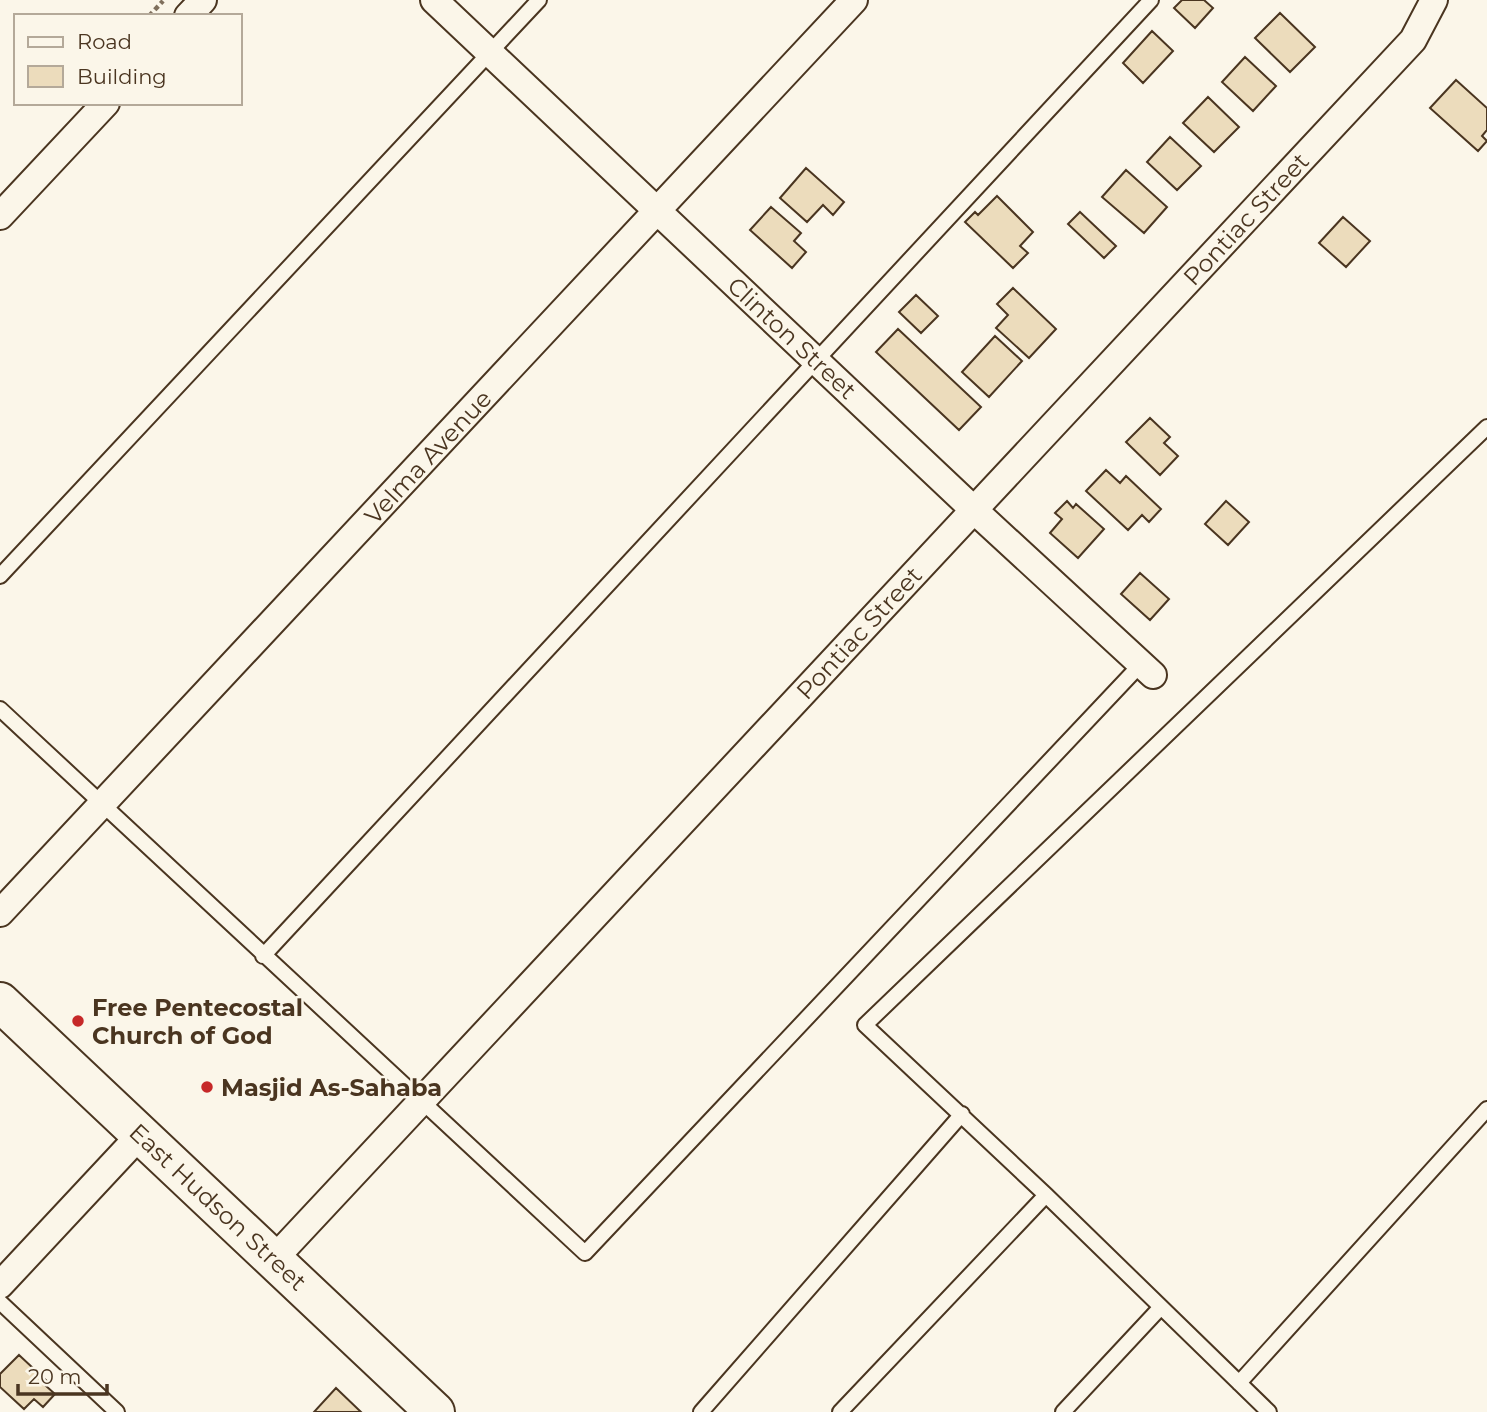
<svg xmlns="http://www.w3.org/2000/svg" width="1487" height="1412" font-family="Montserrat,sans-serif">
<style>
.building{fill:#ecdcbc;stroke:#4a3520;stroke-width:2}
.lines{fill:none;stroke-linecap:round;stroke-linejoin:round}
.lane-casing{stroke:#4a3520;stroke-width:18}
.street-casing{stroke:#4a3520;stroke-width:30}
.secondary-casing{stroke:#4a3520;stroke-width:42}
.path{stroke:#7f6f5c;stroke-width:4.5;stroke-dasharray:5 3.5;stroke-linecap:butt}
.lane{stroke:#fbf6e9;stroke-width:14}
.street{stroke:#fbf6e9;stroke-width:26}
.secondary{stroke:#fbf6e9;stroke-width:38}
.poi-dot{fill:#c62828;stroke:#fbf6e9;stroke-width:2.5}
.labels{text-anchor:middle;dominant-baseline:central;stroke-width:5;stroke-linejoin:round;paint-order:stroke}
.street-label{font-size:24px;fill:#4a3520;stroke:#fbf6e9}
.poi-label{font-size:24px;font-weight:bold;fill:#4a3520;stroke:#fbf6e9;text-anchor:start}
</style>
<rect width="100%" height="100%" fill="#fbf6e9"/>
<path class="building" d="M 1182,0 L 1204,0 L 1213,8 L 1195,28 L 1174,8 Z
M 1280,13 L 1315,47 L 1290,72 L 1255,38 Z
M 1152,31 L 1173,51 L 1143,83 L 1123,63 Z
M 1245,57 L 1276,86 L 1253,111 L 1222,82 Z
M 1456,80 L 1487,108 L 1487,130 L 1482,136 L 1487,141 L 1478,151 L 1430,108 Z
M 1208,97 L 1239,127 L 1214,152 L 1183,123 Z
M 1170,137 L 1201,166 L 1177,190 L 1147,162 Z
M 806,168 L 844,202 L 833,215 L 823,205 L 807,222 L 780,198 Z
M 1126,170 L 1167,207 L 1144,233 L 1102,197 Z
M 997,196 L 1033,232 L 1020,246 L 1028,253 L 1013,268 L 965,222 L 975,212 L 978,215 Z
M 771,207 L 801,233 L 794,241 L 806,252 L 792,268 L 750,230 Z
M 1080,212 L 1116,246 L 1104,258 L 1068,224 Z
M 1343,217 L 1370,241 L 1346,267 L 1319,243 Z
M 1013,288 L 1056,329 L 1029,358 L 996,328 L 1008,315 L 997,304 Z
M 916,295 L 938,316 L 921,333 L 899,312 Z
M 898,329 L 981,407 L 959,430 L 876,352 Z
M 995,336 L 1022,361 L 989,397 L 962,372 Z
M 1150,418 L 1170,437 L 1164,443 L 1178,456 L 1160,475 L 1126,442 Z
M 1106,470 L 1120,483 L 1126,476 L 1161,509 L 1149,522 L 1142,515 L 1128,530 L 1086,491 Z
M 1067,501 L 1073,508 L 1076,504 L 1104,529 L 1078,558 L 1050,533 L 1062,519 L 1055,513 Z
M 1226,501 L 1249,522 L 1228,545 L 1205,524 Z
M 1140,573 L 1169,599 L 1150,620 L 1121,594 Z
M 19,1355 L 49,1383 L 46,1386 L 55,1394 L 43,1407 L 34,1399 L 24,1409 L 0,1387 L 0,1374 Z
M 336,1388 L 361,1412 L 314,1412 Z"/>
<g class="lines">
<defs>
<path id="lane" d="M 0,576 L 539,0
M 0,709 L 585,1253 L 1141,664
M 263,956 L 1151,0
M 0,1302 L 117,1412
M 1239,1383 L 1487,1109
M 701,1412 L 962,1114
M 840,1412 L 1046,1195
M 1063,1412 L 1161,1307
M 1269,1412 L 1046,1195 L 865,1025 L 1487,427"/>
<path id="street" d="M 434,0 L 974,510 L 1153,675
M 188,16 L 203,0
M 0,216 L 106,103
M 0,913 L 854,0
M 273,1260 L 1413,40 L 1434,0
M 0,1285 L 141,1134"/>
<path id="secondary" d="M 0,1002 L 435,1412"/>
</defs>
<use href="#lane" class="lane-casing"/>
<use href="#street" class="street-casing"/>
<use href="#secondary" class="secondary-casing"/>
<path class="path" d="M 149,16 L 163,1"/>
<use href="#lane" class="lane"/>
<use href="#street" class="street"/>
<use href="#secondary" class="secondary"/>
</g>
<g class="poi-dot">
<circle cx="78" cy="1021" r="7"/>
<circle cx="207" cy="1087" r="7"/>
</g>
<g class="labels">
<g class="street-label">
<text transform="translate(1246 219) rotate(-47)">Pontiac Street</text>
<text transform="translate(792 338) rotate(43)">Clinton Street</text>
<text transform="translate(428 457) rotate(-47)">Velma Avenue</text>
<text transform="translate(859 633) rotate(-47)">Pontiac Street</text>
<text transform="translate(218 1207) rotate(43)">East Hudson Street</text>
</g>
<g class="poi-label">
<text x="92" y="1007">Free Pentecostal<tspan x="92" dy="28">Church of God</tspan></text>
<text x="221" y="1087">Masjid As-Sahaba</text>
</g>
</g>
<rect x="14" y="14" width="228" height="91" fill="#fbf6e9" stroke="#b4a999" stroke-width="2"/>
<rect x="28" y="37" width="35" height="10" fill="#fbf6e9" stroke="#b4a999" stroke-width="2"/>
<text x="77" y="49" font-size="21" fill="#4a3520">Road</text>
<rect x="28" y="66" width="35" height="21" fill="#ecdcbc" stroke="#b4a999" stroke-width="2"/>
<text x="77" y="84" font-size="21" fill="#4a3520">Building</text>
<path d="M18 1384v10h89v-10" fill="none" stroke="#4a3520" stroke-width="3.5"/>
<text x="28" y="1384" font-size="21" fill="#4a3520" stroke="#fbf6e9" stroke-width="5" paint-order="stroke">20 m</text>
</svg>
